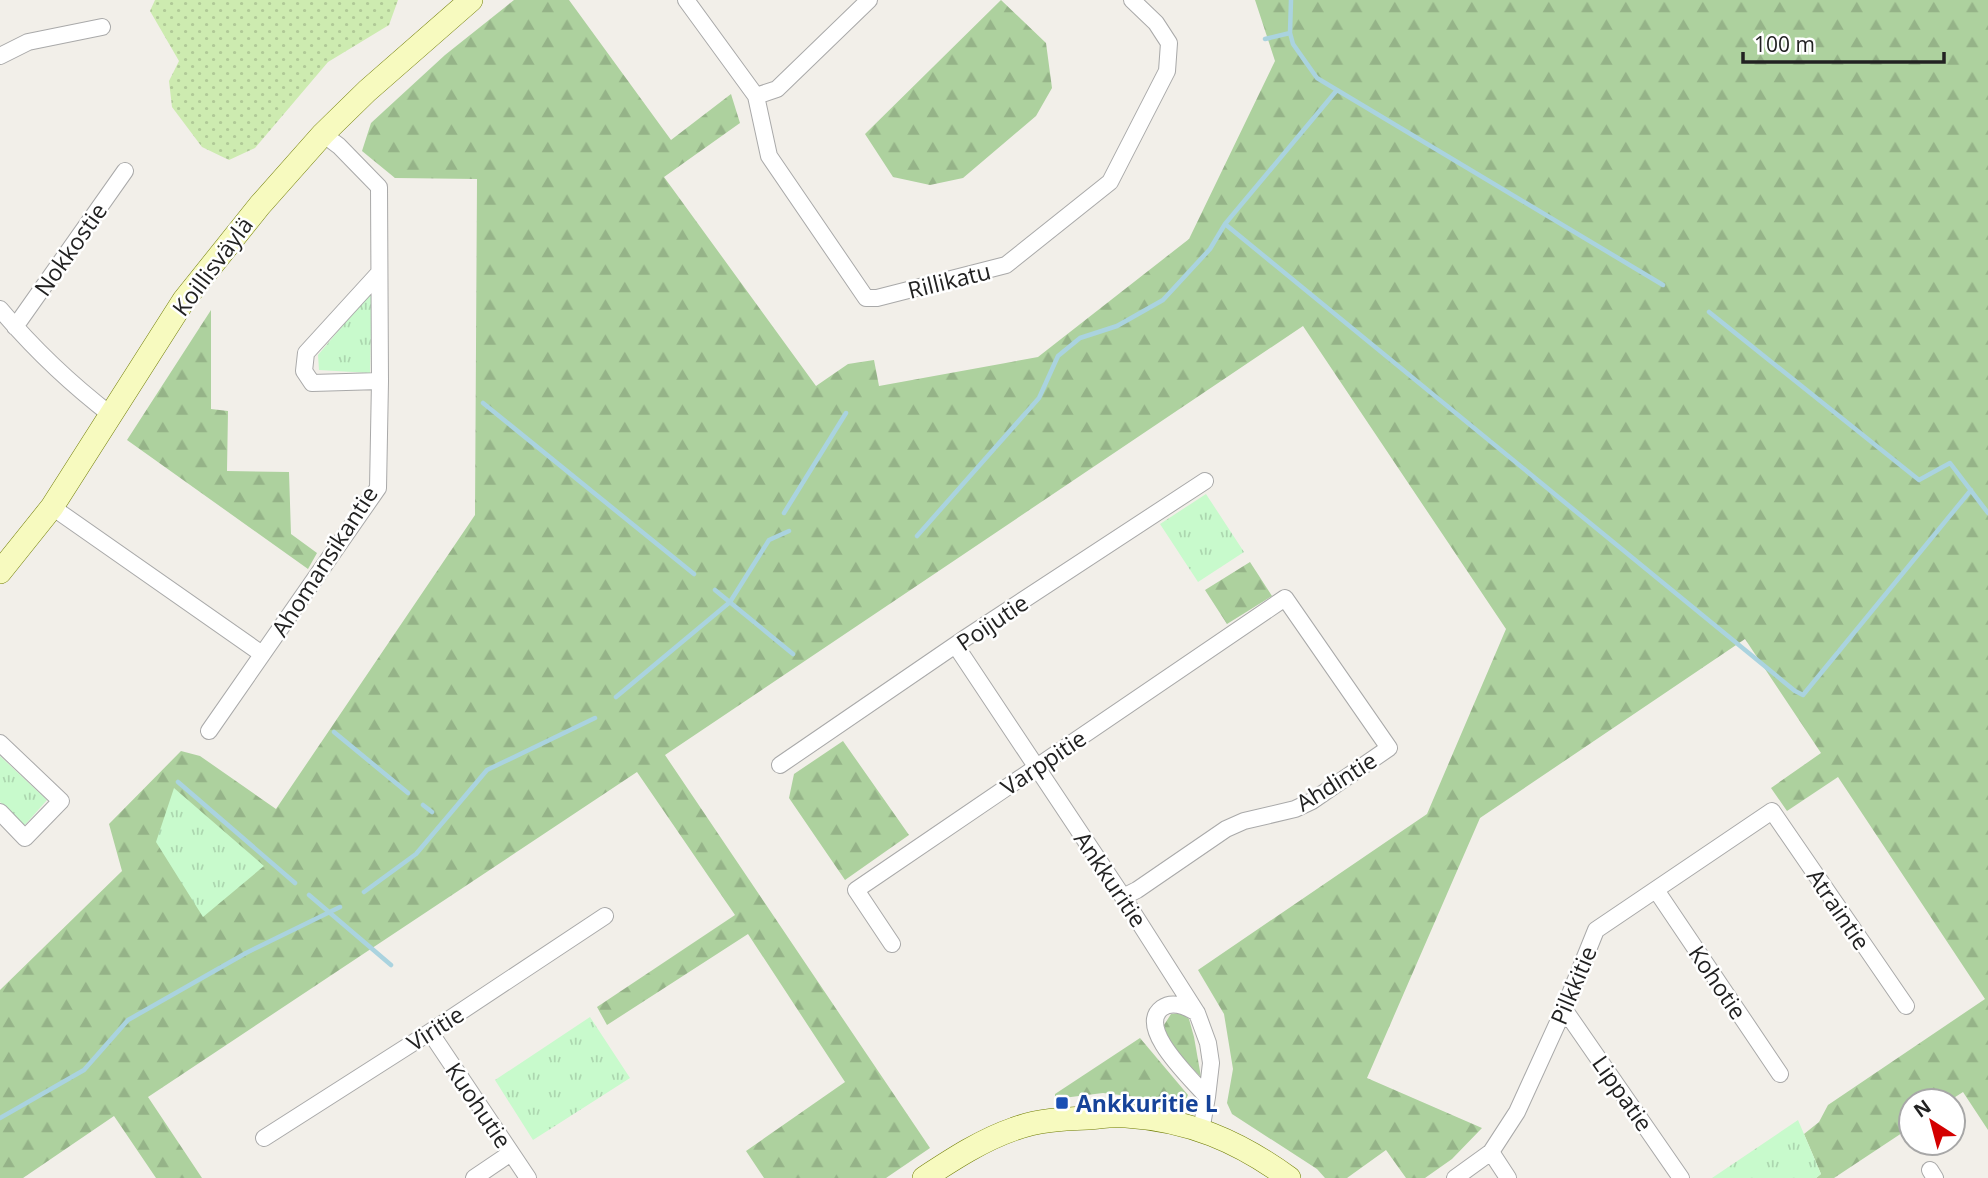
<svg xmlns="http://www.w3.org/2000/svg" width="1988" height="1178" font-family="'Open Sans',sans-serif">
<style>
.grass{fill:url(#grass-dots)}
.forest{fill:url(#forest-firs)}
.park{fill:url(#park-tufts)}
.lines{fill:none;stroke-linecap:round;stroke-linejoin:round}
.stream{stroke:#aad3df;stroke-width:4.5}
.street-casing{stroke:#a9a9a9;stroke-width:18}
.secondary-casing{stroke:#707d05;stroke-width:24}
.street{stroke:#fff;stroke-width:16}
.secondary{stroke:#f7fabf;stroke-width:23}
.transit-dot{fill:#1a4fb4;stroke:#fff;stroke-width:2.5}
.labels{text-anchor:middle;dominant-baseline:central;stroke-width:5;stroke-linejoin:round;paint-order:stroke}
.street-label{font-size:23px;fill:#222;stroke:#fff}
.transit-label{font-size:23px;font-weight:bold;fill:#164399;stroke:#fff;text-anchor:start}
</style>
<defs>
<pattern id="grass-dots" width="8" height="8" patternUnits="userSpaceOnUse" patternTransform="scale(1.75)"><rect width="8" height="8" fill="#cdebb0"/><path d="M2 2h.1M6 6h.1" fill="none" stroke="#b0c997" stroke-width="1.8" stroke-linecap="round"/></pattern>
<pattern id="forest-firs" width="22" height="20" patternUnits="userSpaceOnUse" patternTransform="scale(1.75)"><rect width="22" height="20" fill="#add19e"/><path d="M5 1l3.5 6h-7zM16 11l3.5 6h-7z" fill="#95b388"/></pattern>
<pattern id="park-tufts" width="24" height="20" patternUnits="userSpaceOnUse" patternTransform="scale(1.75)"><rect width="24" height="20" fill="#c8facc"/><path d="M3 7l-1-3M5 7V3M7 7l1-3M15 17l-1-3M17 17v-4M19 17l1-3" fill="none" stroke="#acd6af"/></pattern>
</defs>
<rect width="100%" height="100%" fill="#f2efe9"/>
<path class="grass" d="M 155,0 L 398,0 L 389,25 L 328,62 L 255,148 L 229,160 L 202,147 L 172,107 L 169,81 L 179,61 L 150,11 Z"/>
<path class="forest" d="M 514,0 L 569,0 L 671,140 L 731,94 L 740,123 L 664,177 L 816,386 L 848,364 L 874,360 L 879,386 L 1038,357 L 1189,239 L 1275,61 L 1255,0 L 1988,0 L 1988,1130 L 1963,1092 L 1949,1101 L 1911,1101 L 1911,1127 L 1834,1178 L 1816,1178 L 1821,1174 L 1804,1134 L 1819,1122 L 1828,1105 L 1985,999 L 1838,777 L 1787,811 L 1771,788 L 1821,753 L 1745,639 L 1480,818 L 1367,1078 L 1482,1128 L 1452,1159 L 1425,1178 L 1406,1178 L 1386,1150 L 1347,1178 L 1325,1178 L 1317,1169 L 1232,1114 L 1227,1103 L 1233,1069 L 1224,1014 L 1198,970 L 1427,814 L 1506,629 L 1303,326 L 665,755 L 930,1148 L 886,1178 L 764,1178 L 746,1151 L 845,1082 L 748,934 L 607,1025 L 597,1007 L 735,915 L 637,772 L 148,1097 L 202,1178 L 156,1178 L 114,1116 L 23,1178 L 0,1178 L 0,990 L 122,871 L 109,824 L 181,751 L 200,756 L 276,809 L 475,515 L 477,179 L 395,178 L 362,151 L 371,123 L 445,55 Z
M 1001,0 L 1046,43 L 1052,88 L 1036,116 L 963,178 L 930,185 L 893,177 L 865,134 Z
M 211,310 L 211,409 L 228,411 L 227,471 L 289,472 L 291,534 L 317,553 L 308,569 L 127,440 Z
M 1250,562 L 1272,596 L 1227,624 L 1205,590 Z
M 843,741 L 909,835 L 845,880 L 789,798 L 794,774 Z
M 1181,1013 L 1189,1019 L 1194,1037 L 1201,1077 C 1187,1062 1168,1045 1164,1025 L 1171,1014 Z
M 1140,1038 L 1188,1095 L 1185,1101 L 1178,1105 L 1154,1099 L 1103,1093 L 1055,1099 L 1055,1094 Z"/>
<path class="park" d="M 372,291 L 370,373 L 319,370 L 318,355 Z
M 1206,494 L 1244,552 L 1198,582 L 1160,524 Z
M 0,756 L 47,800 L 24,826 L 0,802 Z
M 174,788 L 264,866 L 203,917 L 156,842 Z
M 590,1017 L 630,1078 L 533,1140 L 495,1080 Z
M 1798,1120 L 1821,1174 L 1816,1178 L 1712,1178 Z"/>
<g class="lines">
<path class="stream" d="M 1291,0 L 1290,33 L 1293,44 L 1317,78 L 1663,285
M 1265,39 L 1290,33
M 1225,224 L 1795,691 L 1803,695 L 1971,490
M 1709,312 L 1919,480 L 1950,463 L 1988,513
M 483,403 L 694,574
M 784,513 L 846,413
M 917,536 L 1039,398 L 1058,356 L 1080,338 L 1117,326 L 1163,300 L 1210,249 L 1225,224 L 1337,90
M 715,590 L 793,654
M 616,697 L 730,602 L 769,540 L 789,531
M 334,732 L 408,793
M 178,782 L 295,883
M 423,805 L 432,812
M 364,892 L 416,854 L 487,770 L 595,718
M 309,895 L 391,965
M 0,1118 L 84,1070 L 128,1020 L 246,953 L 340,907"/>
<defs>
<path id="street" d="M 686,0 L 756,96 L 777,89 L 869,0
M 0,56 L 28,42 L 102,27
M 756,96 L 769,156 L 866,298 L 877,298 L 1006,265 L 1110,182 L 1167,71 L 1169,43 L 1156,23 L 1132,0
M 379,273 L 306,353 L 304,371 L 312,383 L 380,381
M 0,309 C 32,347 72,385 111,415
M 15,327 L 125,171
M 52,507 L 262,654
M 956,646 L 1123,897 L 1197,1013 L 1208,1043 L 1211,1063 L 1207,1097 L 1201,1131
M 209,731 L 378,488 L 380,381 L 379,187 L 339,146 L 323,134
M 0,743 L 61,801 L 25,838 L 0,812
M 780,765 L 967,637 L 1205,481
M 1656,890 L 1780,1074
M 892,944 L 856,890 L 1285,598 L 1389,748 L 1312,801 L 1295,809 L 1244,821 L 1226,829 L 1137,890 L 1123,897
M 1564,1009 L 1681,1178
M 1197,1013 C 1187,1007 1173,1000 1162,1008 C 1135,1028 1194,1081 1207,1097
M 430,1032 L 528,1178
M 264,1138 L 430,1032 L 605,916
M 1491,1152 L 1508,1178
M 1930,1170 L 1935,1178
M 474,1178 L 511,1153
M 1455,1178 L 1491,1152 L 1517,1112 L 1564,1009 L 1596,930 L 1772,811 L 1906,1006"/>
<path id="secondary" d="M 0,572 L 52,507 L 184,300 L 260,205 L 323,134 L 367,91 L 471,0
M 924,1178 C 953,1159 982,1140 1014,1129 C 1038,1120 1062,1119 1088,1118 C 1100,1117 1113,1115 1126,1116 C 1189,1120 1238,1141 1289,1178"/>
</defs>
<use href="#street" class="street-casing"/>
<use href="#secondary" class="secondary-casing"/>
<use href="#street" class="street"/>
<use href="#secondary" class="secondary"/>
</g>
<rect class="transit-dot" x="1055" y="1096" width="14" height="14" rx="3.5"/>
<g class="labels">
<g class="street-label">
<text transform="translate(70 249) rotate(-55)">Nokkostie</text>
<text transform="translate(212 266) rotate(-53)">Koillisväylä</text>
<text transform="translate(949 280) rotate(-14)">Rillikatu</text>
<text transform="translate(324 561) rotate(-57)">Ahomansikantie</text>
<text transform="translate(992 622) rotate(-34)">Poijutie</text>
<text transform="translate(1043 762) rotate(-34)">Varppitie</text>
<text transform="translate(1336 781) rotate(-32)">Ahdintie</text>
<text transform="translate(1111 879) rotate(56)">Ankkuritie</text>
<text transform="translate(1839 909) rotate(56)">Atraintie</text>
<text transform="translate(1718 982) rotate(56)">Kohotie</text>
<text transform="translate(1573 985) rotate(-67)">Pilkkitie</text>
<text transform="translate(435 1028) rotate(-33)">Viritie</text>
<text transform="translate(1623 1093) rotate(55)">Lippatie</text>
<text transform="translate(479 1105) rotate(56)">Kuohutie</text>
</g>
<g class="transit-label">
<text x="1076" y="1103">Ankkuritie L</text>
</g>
</g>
<g transform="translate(1932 1122) rotate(324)"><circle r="33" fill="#ffffff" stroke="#a7a7a7" stroke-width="2"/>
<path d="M0-5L12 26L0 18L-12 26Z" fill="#d40000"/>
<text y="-10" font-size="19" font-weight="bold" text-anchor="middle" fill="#222222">N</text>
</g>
<path d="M1743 52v10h201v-10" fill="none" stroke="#222222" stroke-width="3.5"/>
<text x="1754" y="52" font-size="21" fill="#222222" stroke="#ffffff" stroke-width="5" paint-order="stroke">100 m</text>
</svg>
